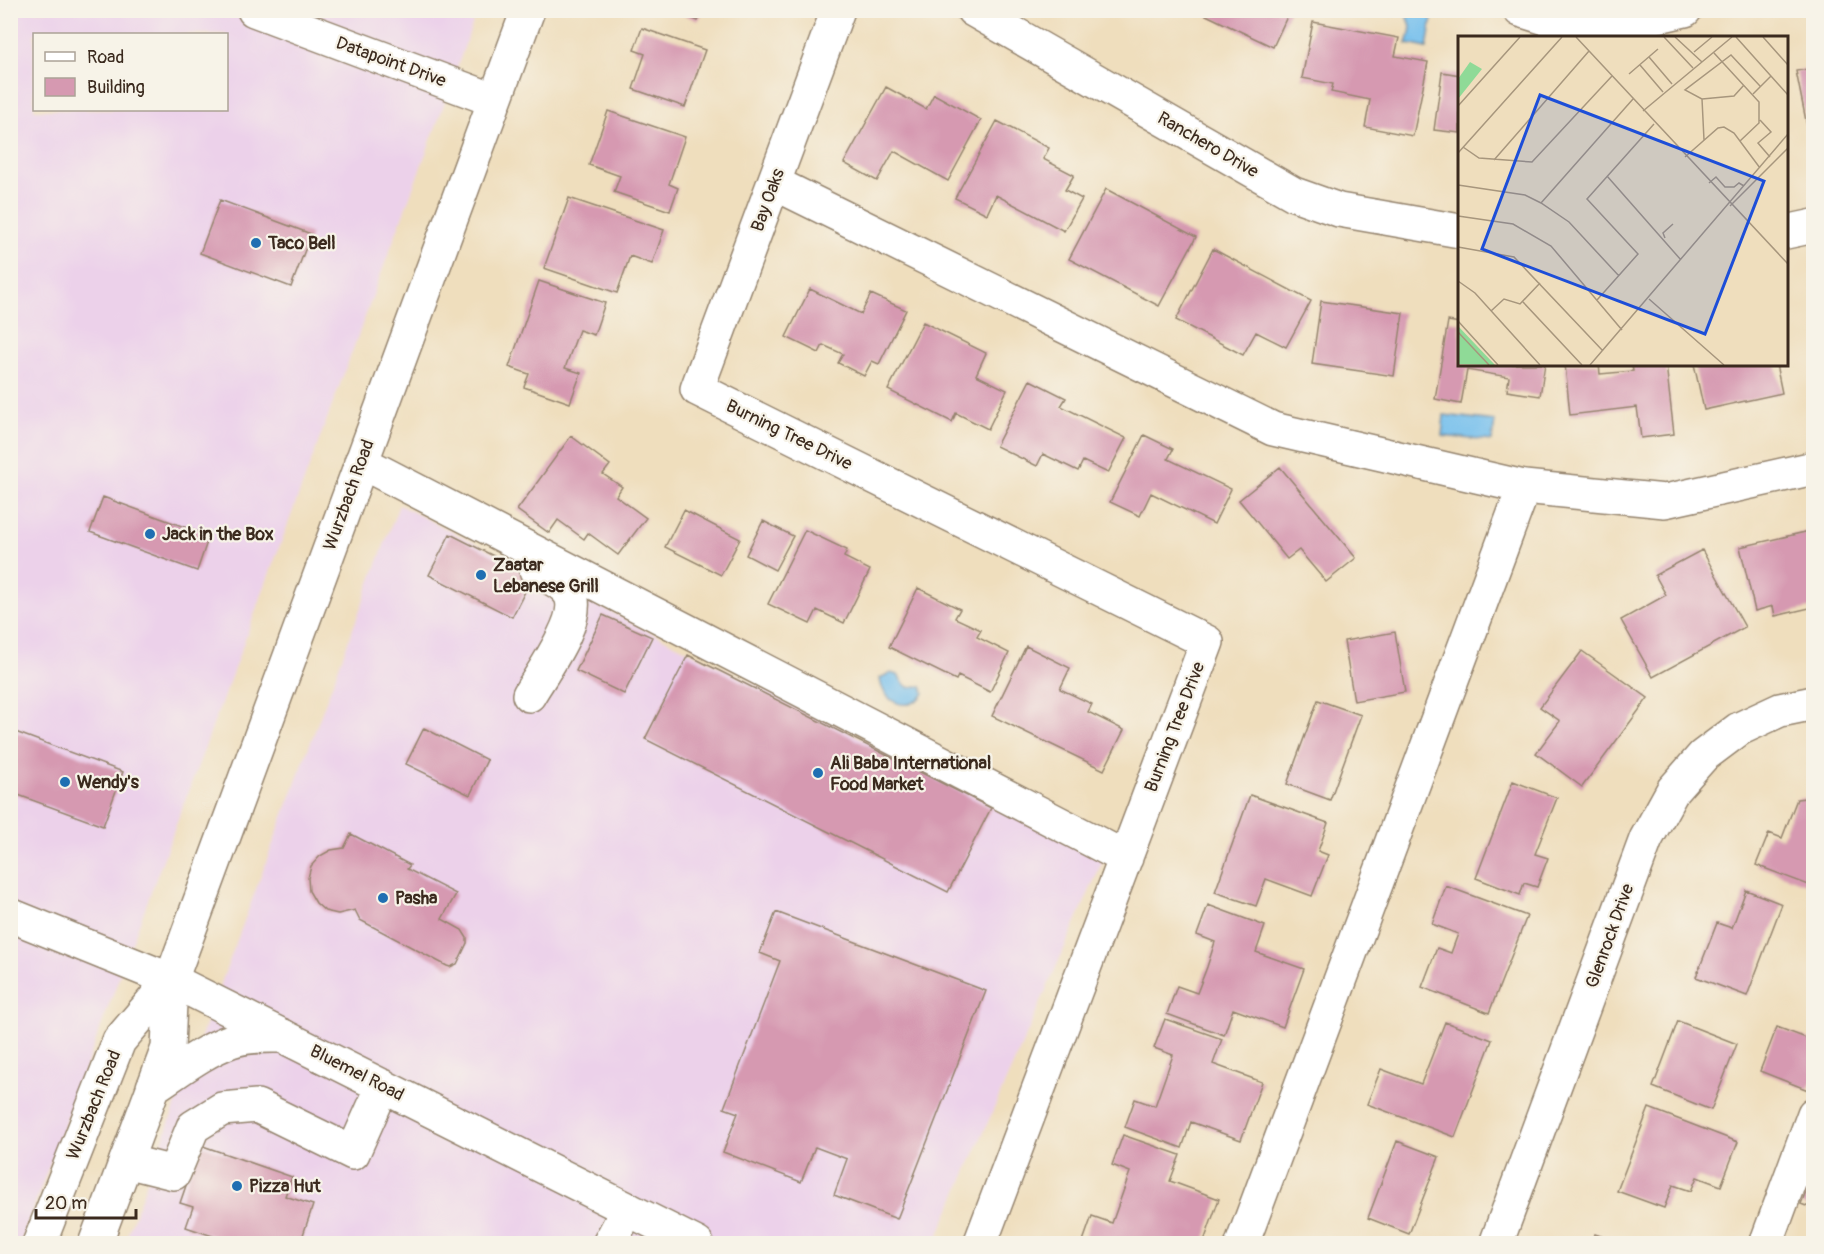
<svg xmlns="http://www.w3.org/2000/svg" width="1824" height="1254" font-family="Pangolin,sans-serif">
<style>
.built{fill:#ecd1ea;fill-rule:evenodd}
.water{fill:#74bfed;stroke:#587486;stroke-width:1.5}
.building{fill:#d699b1}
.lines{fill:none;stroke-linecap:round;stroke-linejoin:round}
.minor-casing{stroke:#95846e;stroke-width:36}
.major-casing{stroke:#95846e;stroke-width:36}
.minor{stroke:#fff;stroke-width:33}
.major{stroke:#fff;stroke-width:33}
.poi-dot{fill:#1f6fb2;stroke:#f7f3e8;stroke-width:2}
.labels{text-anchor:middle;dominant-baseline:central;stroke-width:4.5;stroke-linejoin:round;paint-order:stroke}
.street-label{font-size:18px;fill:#3b2a1e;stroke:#f7f3e8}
.poi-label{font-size:18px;font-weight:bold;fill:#3b2a1e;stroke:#f7f3e8;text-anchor:start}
.inset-road{fill:none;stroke:#a7967d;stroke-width:1.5}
.view{fill:#1d4ed8;fill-opacity:0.15;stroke:#1d4ed8;stroke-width:3}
.inset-edge{fill:none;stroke:#3b2a1e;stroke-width:3}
</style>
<rect width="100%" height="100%" fill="#f7f3e8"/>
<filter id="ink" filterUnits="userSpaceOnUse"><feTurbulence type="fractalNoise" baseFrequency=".0167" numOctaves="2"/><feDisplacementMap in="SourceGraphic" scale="12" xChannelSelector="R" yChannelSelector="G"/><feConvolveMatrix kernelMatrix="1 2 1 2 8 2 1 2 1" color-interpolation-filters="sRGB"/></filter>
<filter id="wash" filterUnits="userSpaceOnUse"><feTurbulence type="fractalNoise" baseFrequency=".008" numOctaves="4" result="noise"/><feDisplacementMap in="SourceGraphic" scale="24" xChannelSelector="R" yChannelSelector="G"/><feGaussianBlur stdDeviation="1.35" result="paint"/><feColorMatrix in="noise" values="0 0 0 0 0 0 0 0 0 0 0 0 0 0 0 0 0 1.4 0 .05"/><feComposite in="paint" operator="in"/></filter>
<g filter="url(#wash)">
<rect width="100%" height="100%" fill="#efdebd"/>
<path class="built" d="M 10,11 L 477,11 L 439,118 L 20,1244 L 10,1243 ZM 34,34 L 226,34 L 226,110 L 34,110 Z
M 399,505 L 1103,860 L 935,1243 L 124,1244 Z"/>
<path class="water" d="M 1404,11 L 1429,11 L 1432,18 L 1427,48 L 1407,44 C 1412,28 1413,25 1404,11 Z
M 1444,415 L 1495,421 L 1492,441 L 1442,436 Z
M 890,673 L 898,675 L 903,683 L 909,688 L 916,686 L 922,687 L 924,693 C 911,714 882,704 880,678 Z"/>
<g id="blocks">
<path class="building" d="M 674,10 L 703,10 L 698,21 Z
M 1203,10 L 1290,10 L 1273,47 L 1202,13 Z
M 1313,22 L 1399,38 L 1395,56 L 1428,62 L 1413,136 L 1365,127 L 1370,100 L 1331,92 L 1333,84 L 1302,78 Z
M 642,28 L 705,50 L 685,107 L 633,89 L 645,54 L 634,50 Z
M 1814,68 L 1814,125 L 1807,126 L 1796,71 Z
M 1442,72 L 1460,75 L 1460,133 L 1434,130 Z
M 886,87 L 926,109 L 934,94 L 981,120 L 948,181 L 894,151 L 877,181 L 844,163 Z
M 608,111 L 685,137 L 669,184 L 678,188 L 670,211 L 614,192 L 620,176 L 589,165 Z
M 997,121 L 1049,148 L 1043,159 L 1074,175 L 1065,190 L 1082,199 L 1064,231 L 996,195 L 987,214 L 955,198 Z
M 1106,189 L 1196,237 L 1159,306 L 1069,259 Z
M 569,198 L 664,230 L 652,264 L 630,256 L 617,293 L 544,268 Z
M 220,200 L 311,234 L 291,287 L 200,253 Z
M 1213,249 L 1311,301 L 1286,347 L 1256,332 L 1243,355 L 1176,320 Z
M 539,281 L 605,303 L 594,335 L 579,330 L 565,368 L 581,373 L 570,403 L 524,387 L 529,374 L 509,367 Z
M 810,289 L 861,314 L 871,294 L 906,310 L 879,364 L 872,361 L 864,376 L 838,363 L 843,354 L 823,345 L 819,353 L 786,337 Z
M 1321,301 L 1403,313 L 1394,376 L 1312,364 Z
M 1448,321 L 1460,323 L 1460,364 L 1545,364 L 1540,396 L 1507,391 L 1509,377 L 1467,370 L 1461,404 L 1435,399 Z
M 923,322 L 986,353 L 976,375 L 1007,390 L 988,429 L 956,413 L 952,422 L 888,390 Z
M 1565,364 L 1599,364 L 1600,374 L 1633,371 L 1632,364 L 1666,364 L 1674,434 L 1641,438 L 1637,407 L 1570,415 Z
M 1694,364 L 1776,364 L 1782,393 L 1704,410 Z
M 1030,380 L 1066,398 L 1061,406 L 1126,438 L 1108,473 L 1083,461 L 1078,471 L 1043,454 L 1037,466 L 996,446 Z
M 1144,435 L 1173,449 L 1168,459 L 1231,489 L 1214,524 L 1151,493 L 1140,516 L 1110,502 Z
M 571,436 L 610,465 L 603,474 L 622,487 L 616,496 L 646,518 L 618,555 L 588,533 L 584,539 L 558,520 L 549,533 L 517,510 Z
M 1280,467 L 1356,558 L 1326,582 L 1299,550 L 1287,559 L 1239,500 Z
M 103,497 L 209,536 L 197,571 L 90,532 Z
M 684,510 L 740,539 L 721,575 L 665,547 Z
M 763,521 L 793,536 L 775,570 L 746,555 Z
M 805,530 L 847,550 L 844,557 L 870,570 L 844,623 L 817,610 L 810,624 L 768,604 Z
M 1814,530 L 1814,607 L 1775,616 L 1773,606 L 1755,611 L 1740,547 Z
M 450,534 L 533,576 L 512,617 L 429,575 Z
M 1702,550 L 1745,627 L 1653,677 L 1621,620 L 1666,595 L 1655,575 Z
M 918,588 L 960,609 L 955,618 L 981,630 L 977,637 L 1009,653 L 990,692 L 958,676 L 956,680 L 889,647 Z
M 603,615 L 652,637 L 624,694 L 576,671 Z
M 1395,632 L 1405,692 L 1354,701 L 1344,641 Z
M 1026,646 L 1070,668 L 1060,689 L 1092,704 L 1088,712 L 1124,730 L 1104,770 L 992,716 Z
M 1582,651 L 1648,698 L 1582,787 L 1536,753 L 1560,721 L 1540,707 Z
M 688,655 L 991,808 L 948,892 L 645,739 Z
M 1318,700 L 1361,715 L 1330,800 L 1287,784 Z
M 424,728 L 487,760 L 470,795 L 406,764 Z
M 10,730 L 123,772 L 103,826 L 10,792 Z
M 1513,781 L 1557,798 L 1535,854 L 1548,858 L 1537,887 L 1524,883 L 1520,895 L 1476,878 Z
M 1250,795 L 1328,823 L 1318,851 L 1328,855 L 1312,896 L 1266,879 L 1256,906 L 1215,892 Z
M 1814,797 L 1814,887 L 1756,865 L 1769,833 L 1782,838 L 1797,799 Z
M 351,834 L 410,865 L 407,869 L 456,894 L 442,919 L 462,930 L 467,938 L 467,943 L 457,964 L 450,967 L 447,966 L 360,920 L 355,910 L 338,914 L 325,911 L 316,903 L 309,891 L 308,878 L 311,866 L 320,856 L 331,850 L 344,848 Z
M 1446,886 L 1527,916 L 1489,1013 L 1422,987 L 1437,948 L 1451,953 L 1458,934 L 1432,924 Z
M 1746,890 L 1782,904 L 1747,996 L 1696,977 L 1717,923 L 1732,928 Z
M 1208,905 L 1265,926 L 1256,952 L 1304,969 L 1283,1027 L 1233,1009 L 1224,1035 L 1167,1014 L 1177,986 L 1197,993 L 1207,967 L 1215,942 L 1197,935 Z
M 776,912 L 986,991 L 897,1219 L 834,1195 L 847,1159 L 815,1147 L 801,1182 L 723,1152 L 738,1113 L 724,1108 L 780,961 L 760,953 Z
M 1165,1019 L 1222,1039 L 1213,1064 L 1262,1082 L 1241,1140 L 1191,1122 L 1182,1148 L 1125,1127 L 1135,1099 L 1155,1106 L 1173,1055 L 1154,1048 Z
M 1678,1021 L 1737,1044 L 1711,1110 L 1653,1087 Z
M 1445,1022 L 1492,1040 L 1455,1137 L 1367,1104 L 1381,1069 L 1421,1084 Z
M 1777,1027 L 1814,1041 L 1814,1076 L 1808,1090 L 1760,1071 Z
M 1649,1108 L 1738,1142 L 1721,1186 L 1697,1177 L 1691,1191 L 1673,1185 L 1664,1208 L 1617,1191 Z
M 1123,1135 L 1180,1155 L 1170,1181 L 1219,1199 L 1203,1244 L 1162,1244 L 1148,1239 L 1146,1244 L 1082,1244 L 1092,1216 L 1112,1223 L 1130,1172 L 1112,1165 Z
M 1397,1141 L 1439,1157 L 1409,1234 L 1368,1218 Z
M 200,1145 L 292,1177 L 285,1196 L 313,1205 L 300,1244 L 236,1244 L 186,1227 L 193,1207 L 180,1203 Z
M 1811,1178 L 1814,1179 L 1814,1209 L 1801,1204 Z
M 1595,1234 L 1620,1243 L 1620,1244 L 1591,1244 Z"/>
</g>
</g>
<g filter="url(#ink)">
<use href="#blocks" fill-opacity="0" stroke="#95846e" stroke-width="1.5"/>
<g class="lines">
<defs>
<path id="minor" d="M 254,10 L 494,100
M 838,10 L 697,389 L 1207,642 L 980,1244
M 973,10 L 1294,194 L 1339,210 L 1460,231
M 1520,10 L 1571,26 L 1637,21 L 1685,10
M 774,183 L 1273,429 L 1524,487 L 1665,501 L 1814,468
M 1786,232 L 1814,226
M 361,462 L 1126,858
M 529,695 C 541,674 583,618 570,594 C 563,582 548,577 536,570
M 10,915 L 171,980 L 697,1244
M 126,1161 L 174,1173 L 193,1127 L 222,1109 L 257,1106 L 353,1153 L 383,1086
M 609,1244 L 628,1209
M 1242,1244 L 1524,487
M 1496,1244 L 1646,839 L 1673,790 L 1703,756 L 1739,729 L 1780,710 L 1814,703
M 1766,1244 L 1814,1114"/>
<path id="major" d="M 153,1087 C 178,1071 203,1051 231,1041 C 247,1035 266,1036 283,1036
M 39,1244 L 119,1041 L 171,980
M 95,1244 L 168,1048 L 171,980 L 528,10"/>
</defs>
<use href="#minor" class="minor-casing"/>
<use href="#major" class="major-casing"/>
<use href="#minor" class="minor"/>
<use href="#major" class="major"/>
</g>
</g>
<g class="poi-dot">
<circle cx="256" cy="243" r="6"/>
<circle cx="150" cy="534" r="6"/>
<circle cx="481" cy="575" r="6"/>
<circle cx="818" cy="773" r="6"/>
<circle cx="65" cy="782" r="6"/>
<circle cx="383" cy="898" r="6"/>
<circle cx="237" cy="1186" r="6"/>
</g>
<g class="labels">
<g class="street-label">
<text transform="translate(391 62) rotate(20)">Datapoint Drive</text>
<text transform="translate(1208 145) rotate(30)">Ranchero Drive</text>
<text transform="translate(768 200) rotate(-70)">Bay Oaks</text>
<text transform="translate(789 435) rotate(26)">Burning Tree Drive</text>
<text transform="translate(349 495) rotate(-70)">Wurzbach Road</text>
<text transform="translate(1175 727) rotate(-69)">Burning Tree Drive</text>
<text transform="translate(1610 936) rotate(-70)">Glenrock Drive</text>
<text transform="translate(357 1073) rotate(27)">Bluemel Road</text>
<text transform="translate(94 1105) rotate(-68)">Wurzbach Road</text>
</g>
<g class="poi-label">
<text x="268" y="243">Taco Bell</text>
<text x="162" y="534">Jack in the Box</text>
<text x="493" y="565">Zaatar<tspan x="493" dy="21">Lebanese Grill</tspan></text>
<text x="830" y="763">Ali Baba International<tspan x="830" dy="21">Food Market</tspan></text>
<text x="77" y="782">Wendy's</text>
<text x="395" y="898">Pasha</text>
<text x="249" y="1186">Pizza Hut</text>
</g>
</g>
<g transform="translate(1458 36)">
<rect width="330" height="330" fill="#efdebd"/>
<path d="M 12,26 L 24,33 L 0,63 L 0,43 ZM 0,290 L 37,329 L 0,328 Z" fill="#8fda97"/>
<path class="inset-road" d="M 118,1 L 330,228M 206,1 L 235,32M 217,1 L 244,26M 278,1 L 330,59M 305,1 L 330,29M 236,16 L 254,1M 256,17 L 301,66 L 301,87 L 282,105M 191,21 L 214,48M 182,29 L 205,56M 171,38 L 200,13M 295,58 L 313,40M 244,63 L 276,60 L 286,49M 0,70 L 62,1M 185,75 L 274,1M 302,84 L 313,96 L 300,107 L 312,121M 246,104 L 244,63 L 227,54 L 273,19 L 302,50M 5,111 L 21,122 L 74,126 L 154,40M 0,117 L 104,1M 227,121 L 260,92 L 266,91 L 276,97 L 302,132M 36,124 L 131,15M 149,140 L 223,224M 251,147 L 258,141 L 267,151 L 276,151 L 281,147 L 286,150M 0,149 L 67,159 L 83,167 L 111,186 L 161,240M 83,167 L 175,63M 272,170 L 330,112M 0,180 L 55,188 L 93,210 L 164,294M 207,202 L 205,197 L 215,188M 0,211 L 56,221 L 145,315M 0,245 L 17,257 L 82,329M 191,263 L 266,329M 139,264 L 180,218 L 129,163 L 196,88M 65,266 L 124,329M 33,275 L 46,263 L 62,268 L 82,247M 0,285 L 40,329M 0,296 L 31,329M 132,329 L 330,98"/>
<path class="view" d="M 82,59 L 306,145 L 247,298 L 24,213 Z"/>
<rect width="330" height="330" class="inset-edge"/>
</g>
<rect width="1824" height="1254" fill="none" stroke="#f7f3e8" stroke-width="36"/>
<rect x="33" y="33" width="195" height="78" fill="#f7f3e8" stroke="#aca397" stroke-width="1.5"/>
<rect x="45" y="52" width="30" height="9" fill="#ffffff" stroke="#aca397" stroke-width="1.5"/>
<text x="87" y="63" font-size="18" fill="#3b2a1e">Road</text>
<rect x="45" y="78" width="30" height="18" fill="#d699b1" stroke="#aca397" stroke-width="1.5"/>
<text x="87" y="93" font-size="18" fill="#3b2a1e">Building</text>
<path d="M36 1209v9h100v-9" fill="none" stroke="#3b2a1e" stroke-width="3"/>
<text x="45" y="1209" font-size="18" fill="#3b2a1e" stroke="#f7f3e8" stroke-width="4.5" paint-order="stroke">20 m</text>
</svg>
